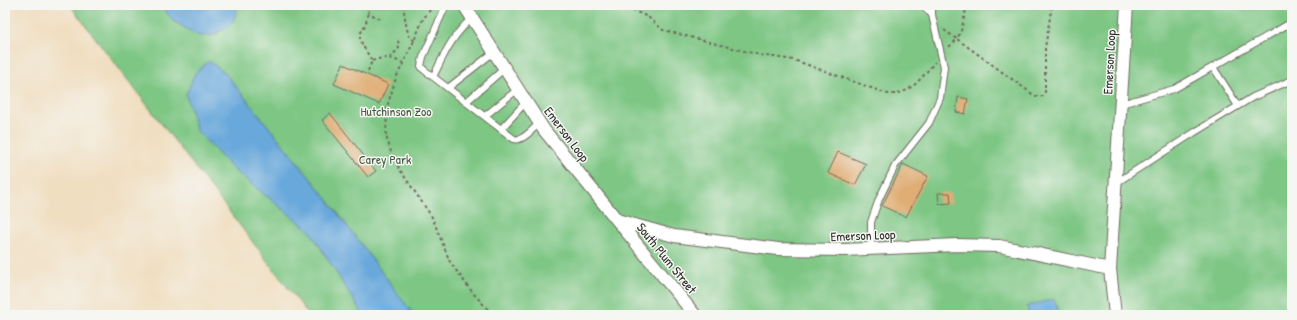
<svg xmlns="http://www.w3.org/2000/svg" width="1297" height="320" font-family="'Patrick Hand',sans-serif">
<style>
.green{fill:#7dc683;stroke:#547857}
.water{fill:#69a8db;stroke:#4a6a83}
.building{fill:#e0ad75}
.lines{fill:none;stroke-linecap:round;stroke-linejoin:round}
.lane-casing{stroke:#706a5f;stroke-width:8}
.street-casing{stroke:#706a5f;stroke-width:14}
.path{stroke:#706a5f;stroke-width:2;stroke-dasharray:3 3;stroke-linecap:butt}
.lane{stroke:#fff;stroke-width:6}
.street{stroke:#fff;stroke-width:12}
.labels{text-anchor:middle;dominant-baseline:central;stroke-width:3;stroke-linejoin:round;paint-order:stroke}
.street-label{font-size:13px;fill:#2b2b2b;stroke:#f6f6f2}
.park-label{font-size:13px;fill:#445a45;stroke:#f6f6f2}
</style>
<rect width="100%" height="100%" fill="#f6f6f2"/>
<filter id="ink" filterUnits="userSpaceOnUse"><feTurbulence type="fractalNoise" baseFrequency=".025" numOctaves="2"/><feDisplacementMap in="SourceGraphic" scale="8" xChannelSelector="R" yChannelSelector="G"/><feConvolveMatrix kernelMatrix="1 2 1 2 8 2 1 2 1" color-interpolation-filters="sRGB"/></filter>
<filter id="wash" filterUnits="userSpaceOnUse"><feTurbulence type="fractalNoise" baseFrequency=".012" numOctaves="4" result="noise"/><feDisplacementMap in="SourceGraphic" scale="16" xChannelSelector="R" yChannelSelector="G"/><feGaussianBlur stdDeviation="0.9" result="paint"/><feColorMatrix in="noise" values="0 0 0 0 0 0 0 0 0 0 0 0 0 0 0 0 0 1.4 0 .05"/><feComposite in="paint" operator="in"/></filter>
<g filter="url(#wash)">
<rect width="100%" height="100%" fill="#f0dec0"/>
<path class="green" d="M 70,5 L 1292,5 L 1292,315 L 309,315 Z"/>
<path class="water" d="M 161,5 L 234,5 L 237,11 L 233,22 L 226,28 L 213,35 L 199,36 L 173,21 Z
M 209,61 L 225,73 L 324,195 L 414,315 L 363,315 L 310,231 L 234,170 L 197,131 L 186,95 L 195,73 Z
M 1054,299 L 1059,315 L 1029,315 L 1027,306 Z"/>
<g id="blocks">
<path class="building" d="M 343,64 L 388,84 L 379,104 L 334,84 Z
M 958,97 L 968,99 L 965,114 L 956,112 Z
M 330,113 L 376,171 L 368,177 L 322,120 Z
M 838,152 L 866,164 L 855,185 L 828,173 Z
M 903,164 L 928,176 L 906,217 L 882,206 Z
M 938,193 L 950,193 L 951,203 L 939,204 Z"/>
</g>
</g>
<g filter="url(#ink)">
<use href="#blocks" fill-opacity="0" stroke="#706a5f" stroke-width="1"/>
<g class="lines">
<defs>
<path id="lane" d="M 446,5 L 423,57 L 421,66 L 423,69 L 514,139 C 523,142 533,128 540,123
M 923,5 L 932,15
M 1213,67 L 1238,106
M 433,77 C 445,53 451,37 472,18
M 448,88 L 494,52
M 466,102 L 505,68
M 1121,104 L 1174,89 L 1292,22
M 485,116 L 518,89
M 501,129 L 526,102
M 1116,183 L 1195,132 L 1253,97 L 1292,80
M 871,249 L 871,222 L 879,199 L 895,166 L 929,123 L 940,98 L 944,67 L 932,15 L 932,5"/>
<path id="street" d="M 464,5 L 544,130 L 617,220 L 674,236 L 778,249 L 844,250 L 957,245 L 999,246 L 1110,269
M 617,220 L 695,315
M 1115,315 L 1110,269 L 1127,5"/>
</defs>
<use href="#lane" class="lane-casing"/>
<use href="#street" class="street-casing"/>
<path class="path" d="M 366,5 L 369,13 L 380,19
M 404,5 C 403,10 407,31 409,36 C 410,36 414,40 414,41
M 434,5 L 423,19 L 414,41 L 396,78 L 387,107 L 386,136 L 392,155 L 400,170 L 432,217 L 450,262 L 473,293 L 493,315
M 621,5 L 648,17 L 663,30 L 760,55 L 794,60 L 888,94 C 911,95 921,78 935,62
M 911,5 L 916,9
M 967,5 L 961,31 L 957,39 L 1035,96 L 1039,97 L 1043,96 L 1045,92 L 1045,48 L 1052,5
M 944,30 L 957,39 L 947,49
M 390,58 L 399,48 L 398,40
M 372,61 C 384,56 392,58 403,63
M 368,71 L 372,61 L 363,46 L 360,39 L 360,34 L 365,25 L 369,13"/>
<use href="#lane" class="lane"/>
<use href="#street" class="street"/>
</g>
</g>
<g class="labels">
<g class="street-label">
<text transform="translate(1109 62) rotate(-87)">Emerson Loop</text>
<text transform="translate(567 134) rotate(53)">Emerson Loop</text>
<text transform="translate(863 235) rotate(-2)">Emerson Loop</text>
<text transform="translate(667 258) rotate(51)">South Plum Street</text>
</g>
<g class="park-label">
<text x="396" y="111">Hutchinson Zoo</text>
<text x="385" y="159">Carey Park</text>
</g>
</g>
<rect width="1297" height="320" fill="none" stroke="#f6f6f2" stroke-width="20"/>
</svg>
